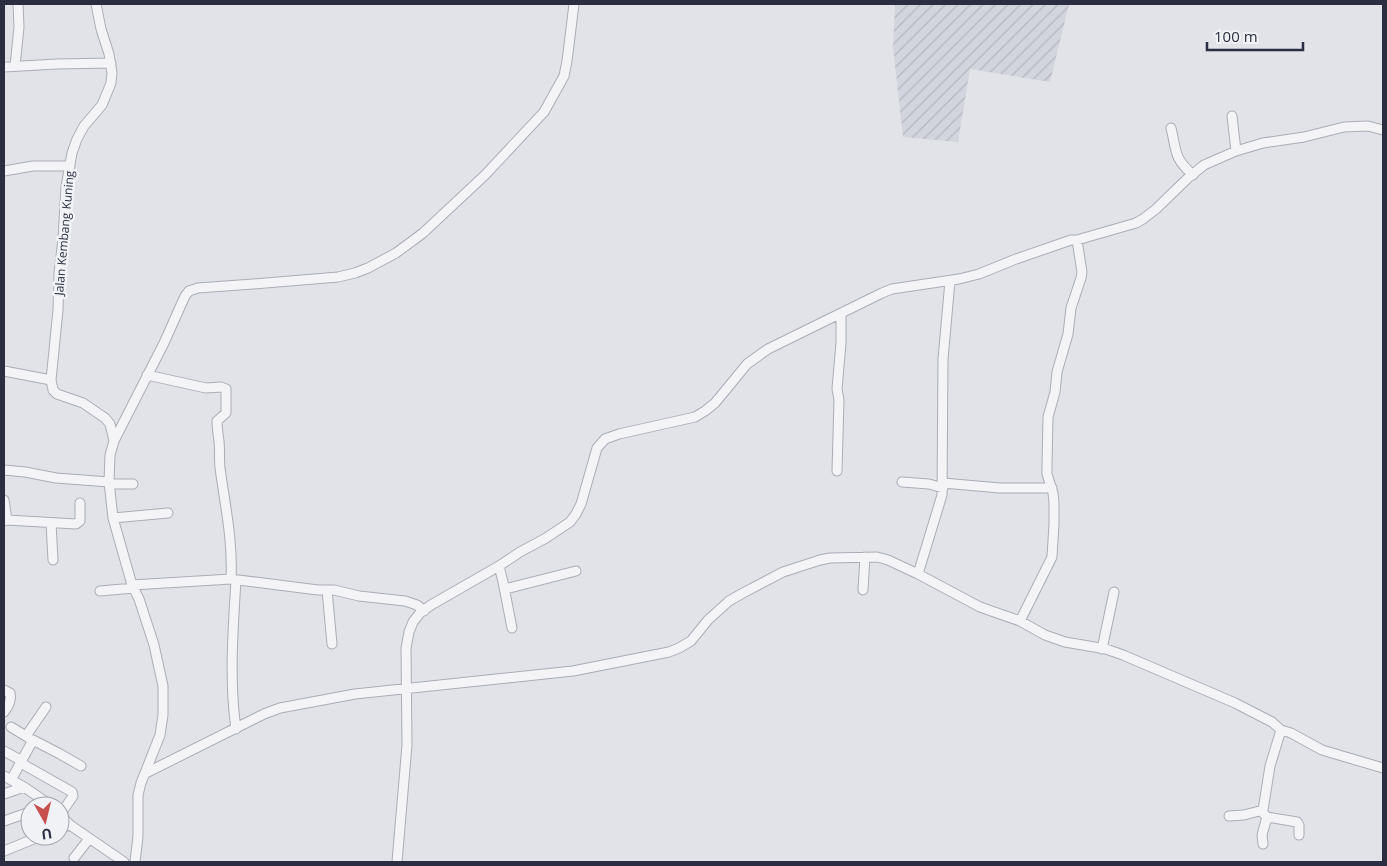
<svg xmlns="http://www.w3.org/2000/svg" width="1387" height="866" font-family="'Open Sans',sans-serif">
<style>
.industrial{fill:url(#industrial-furrows)}
.lines{fill:none;stroke-linecap:round;stroke-linejoin:round}
.minor-casing{stroke:#aaadb6;stroke-width:11}
.minor{stroke:#f4f4f7;stroke-width:9}
.labels{text-anchor:middle;dominant-baseline:central;stroke-width:5;stroke-linejoin:round;paint-order:stroke}
.street-label{font-size:12px;fill:#2a2e40;stroke:#f0f2f6}
</style>
<defs>
<pattern id="industrial-furrows" width="10" height="10" patternUnits="userSpaceOnUse" patternTransform="scale(1.25)"><rect width="10" height="10" fill="#d3d5de"/><path d="M-1 1l2-2M0 10L10 0M9 11l2-2" fill="none" stroke="#b5b7c0"/></pattern>
</defs>
<rect width="100%" height="100%" fill="#e1e3e9"/>
<path class="industrial" d="M 895,4 L 1069,4 L 1050,82 L 970,69 L 958,142 L 903,137 L 893,47 Z"/>
<g class="lines">
<defs>
<path id="minor" d="M 96,4 L 101,29 L 109,54 L 112,73 L 111,83 L 102,105 L 84,126 L 77,139 L 72,153 L 66,187 L 63,239 L 59,273 L 58,310 L 51,380 L 53,390 L 57,394 L 83,403 L 105,418 L 110,424 L 114,441
M 15,66 L 19,27 L 18,4
M 4,67 L 57,64 L 111,63
M 1232,116 L 1236,151
M 1171,128 C 1177,152 1173,157 1193,175
M 4,171 L 33,166 L 70,166
M 4,371 L 51,380
M 147,375 L 206,388 L 221,387 L 226,389 L 226,413 L 217,421 C 217,428 218,434 219,441 C 220,450 219,459 220,468 C 225,505 233,541 231,579 L 318,590 L 334,590 L 359,596 L 405,601 L 417,605 L 424,611
M 4,470 L 25,472 L 56,478 L 109,482
M 837,471 L 839,400 L 837,389 L 841,343 L 841,314
M 902,482 L 929,484 L 943,488
M 943,483 L 1000,488 L 1052,488
M 109,484 L 133,484
M 4,500 L 7,520 L 4,521
M 113,518 L 168,513
M 7,520 L 76,524 L 80,521 L 80,503
M 51,523 L 53,560
M 499,566 L 503,582 L 512,628
M 918,574 L 942,495 L 943,359 L 950,281
M 132,585 L 231,579
M 505,589 L 576,571
M 327,590 L 332,644
M 863,590 L 865,557
M 100,591 L 134,588
M 1020,621 L 1052,557 L 1054,524 L 1054,503 L 1053,493 L 1047,474 L 1047,465 L 1048,417 L 1055,392 L 1057,372 L 1068,334 L 1071,308 L 1081,278 L 1082,272 L 1077,240
M 1102,649 L 1114,592
M 4,690 L 10,693 C 12,701 8,707 4,712
M 11,727 L 29,738
M 236,729 C 229,680 233,630 236,580
M 1281,730 L 1270,766 L 1263,810 L 1263,813 L 1267,817 L 1297,822 L 1299,825 L 1299,835
M 26,736 L 46,707
M 4,751 L 22,761
M 21,763 L 72,792 L 73,796 L 60,815
M 146,773 L 264,714 L 280,708 L 355,694 L 573,671 L 669,652 L 679,648 L 691,641 L 708,620 L 729,601 L 743,593 L 783,572 L 820,560 L 830,558 L 877,557 L 888,560 L 918,574 L 980,607 L 1020,621 L 1045,635 L 1065,642 L 1106,649 L 1123,655 L 1235,703 L 1272,722 L 1281,730 L 1291,733 L 1322,750 L 1383,768
M 4,776 L 24,787 L 52,806
M 11,780 L 33,740 L 60,754 L 81,766
M 4,794 L 24,787
M 60,815 L 70,825 L 124,862
M 1229,816 L 1244,815 L 1263,810
M 4,821 L 30,812
M 60,828 L 70,825
M 1263,844 L 1262,835 L 1267,817
M 4,851 L 41,836
M 74,858 L 89,839
M 135,862 L 138,836 L 138,795 L 141,783 L 160,735 L 163,715 L 163,686 L 154,645 L 139,599 L 132,585 L 113,518 L 109,482 L 110,455 L 114,441 L 164,343 L 185,296 L 189,291 L 198,288 L 253,284 L 338,277 L 355,273 L 368,268 L 396,253 L 423,233 L 485,175 L 544,112 L 564,76 L 567,61 L 574,4
M 397,862 L 407,745 L 406,648 L 409,632 L 413,622 L 420,613 L 431,605 L 499,566 L 520,552 L 546,538 L 570,522 L 576,514 L 581,504 L 597,448 L 605,439 L 619,434 L 695,417 L 705,411 L 715,403 L 747,364 L 768,349 L 882,293 L 892,289 L 959,279 L 979,274 L 1016,259 L 1071,240 L 1077,240 L 1136,223 L 1143,219 L 1156,209 L 1188,178 L 1204,165 L 1236,151 L 1263,143 L 1304,137 L 1344,127 L 1368,126 L 1383,130"/>
</defs>
<use href="#minor" class="minor-casing"/>
<use href="#minor" class="minor"/>
</g>
<g class="labels">
<g class="street-label">
<text transform="translate(64 233) rotate(-85)">Jalan Kembang Kuning</text>
</g>
</g>
<rect width="1387" height="866" fill="none" stroke="#2a2e40" stroke-width="10"/>
<g transform="translate(45 821) rotate(172)"><circle r="24" fill="#f0f2f6" stroke="#a1a4ad"/>
<path d="M0-4L9 19L0 12L-9 19Z" fill="#c8504c"/>
<text y="-8" font-size="14" font-weight="bold" text-anchor="middle" fill="#2a2e40">U</text>
</g>
<path d="M1207 42v8h96v-8" fill="none" stroke="#2a2e40" stroke-width="2.5"/>
<text x="1214" y="42" font-size="15" fill="#2a2e40" stroke="#f0f2f6" stroke-width="4" paint-order="stroke">100 m</text>
</svg>
